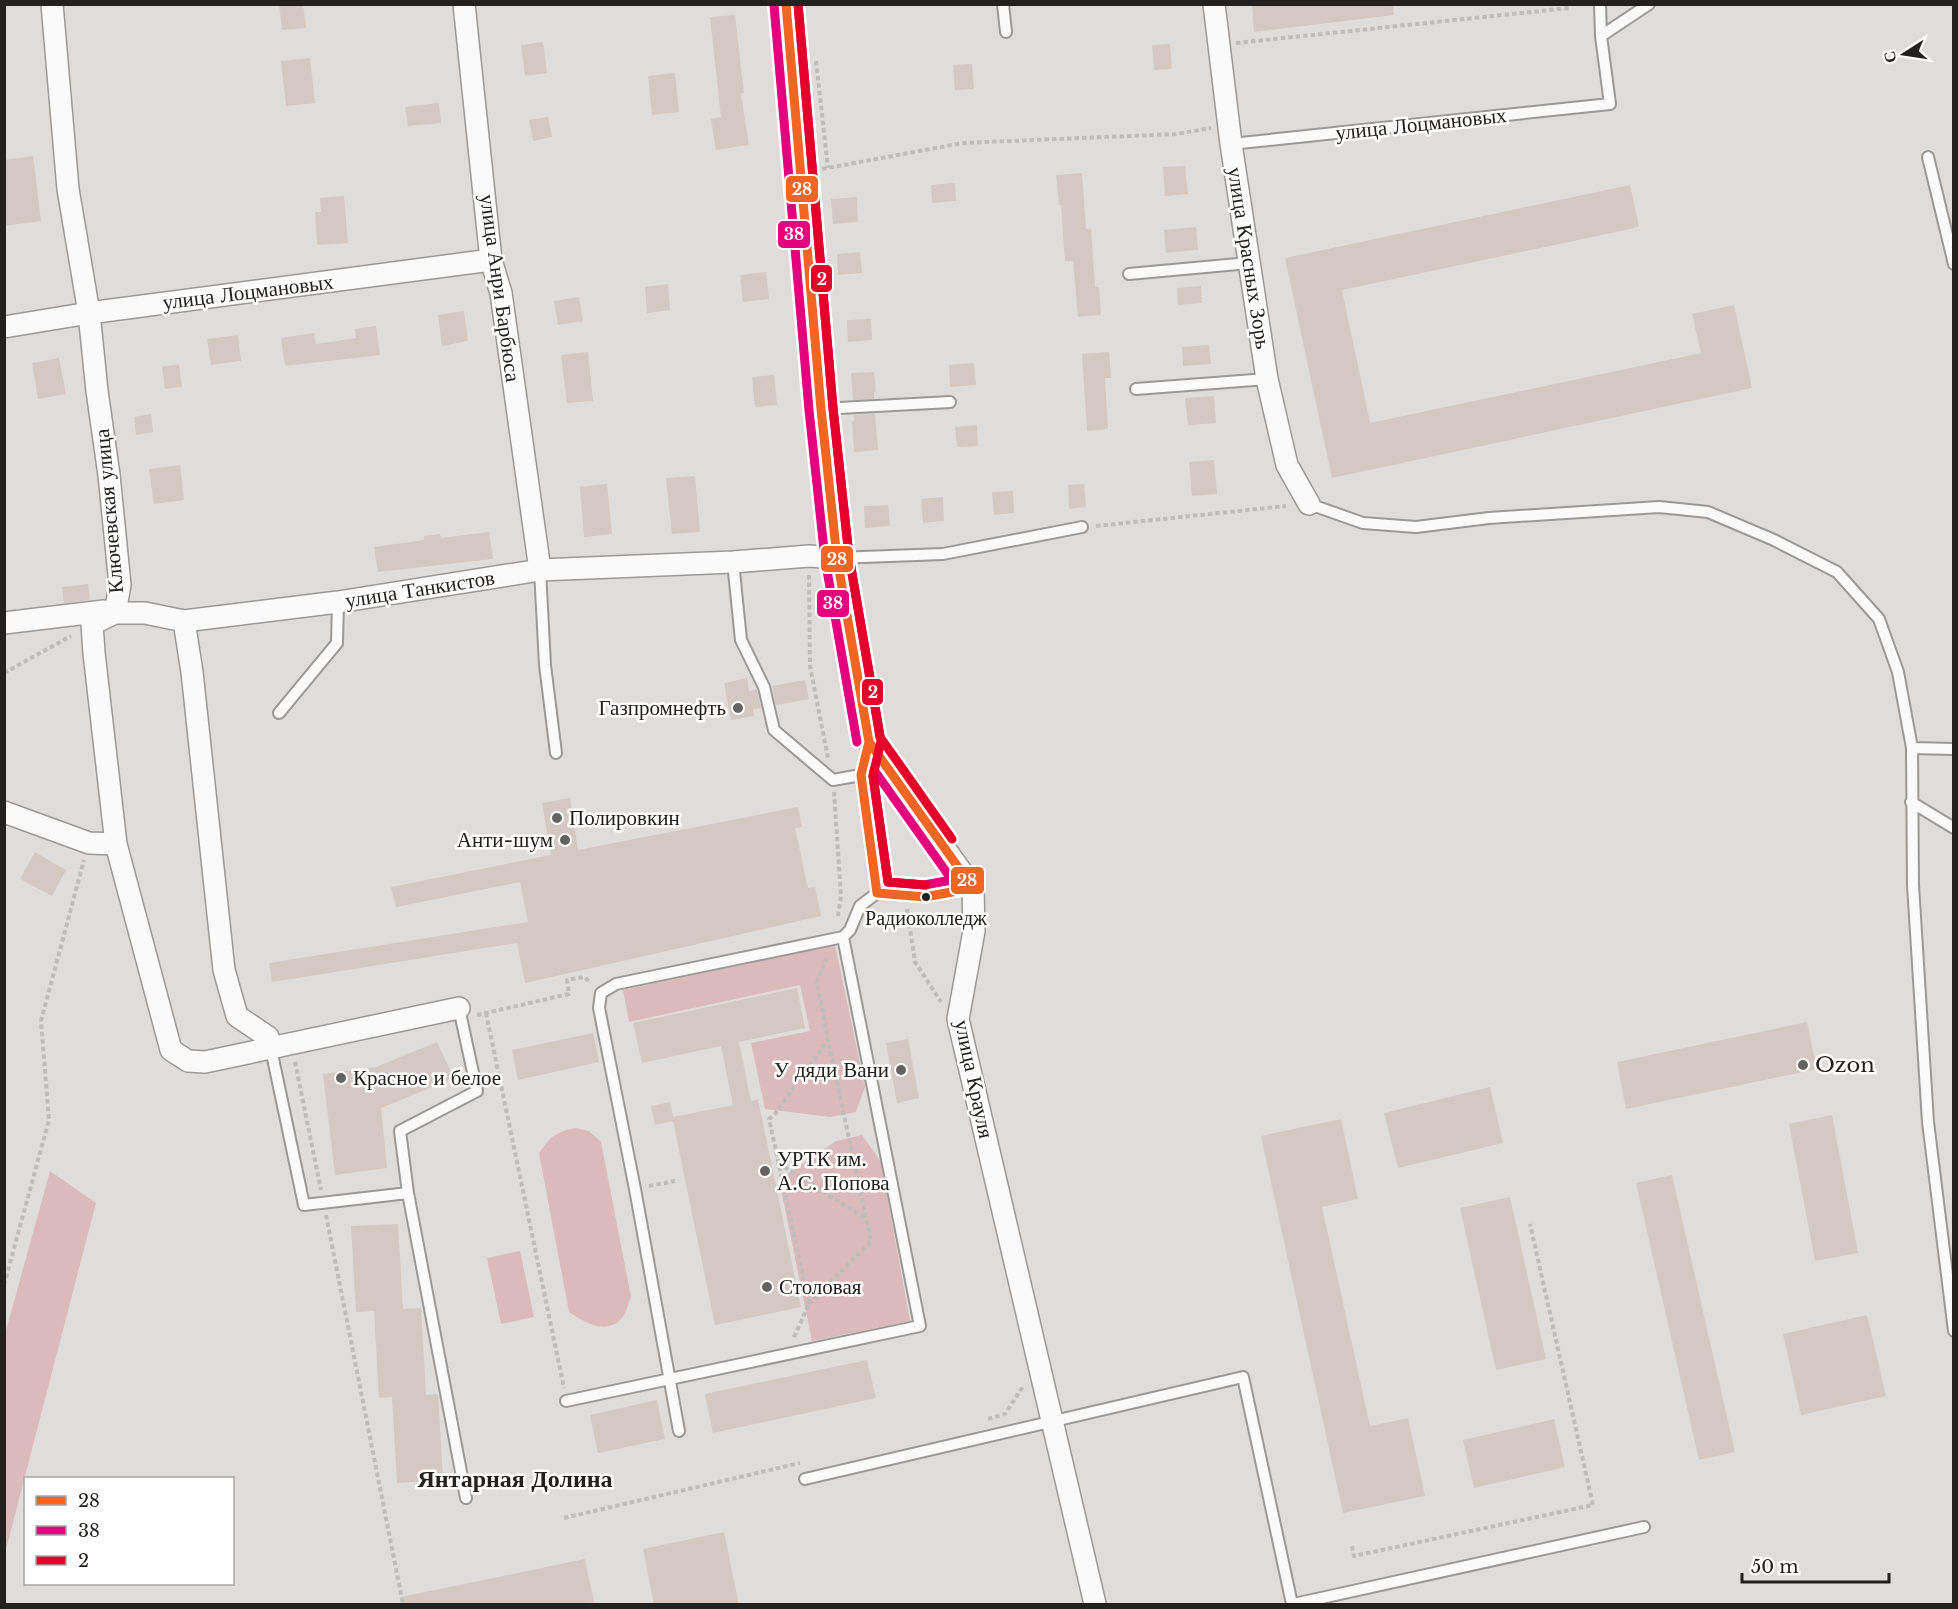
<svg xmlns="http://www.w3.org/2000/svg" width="1958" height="1609" font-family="'Libre Baskerville',serif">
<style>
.green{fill:#dcbabb}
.building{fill:#d4c8c2}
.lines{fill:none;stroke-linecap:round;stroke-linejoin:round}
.service-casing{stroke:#9a9997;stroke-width:14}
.minor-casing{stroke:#9a9997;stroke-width:24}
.tertiary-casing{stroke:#9a9997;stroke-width:30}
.path{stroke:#bebdbc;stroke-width:4;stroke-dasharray:4.5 3;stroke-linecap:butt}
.service{stroke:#fafafa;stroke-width:10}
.minor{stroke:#fafafa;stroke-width:21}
.tertiary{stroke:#fafafa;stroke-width:27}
.bus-1-casing{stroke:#fff;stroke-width:14}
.bus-2-casing{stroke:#fff;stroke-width:14}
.bus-3-casing{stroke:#fff;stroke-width:14}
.bus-1{stroke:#f26522;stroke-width:9}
.bus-2{stroke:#e5007d;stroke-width:9}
.bus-3{stroke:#e4002b;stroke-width:9}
.poi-dot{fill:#646361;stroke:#fff;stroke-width:2}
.bus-dot{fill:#22211f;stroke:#fff;stroke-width:2}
.labels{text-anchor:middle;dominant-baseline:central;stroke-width:5;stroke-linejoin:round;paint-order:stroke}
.bus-label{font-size:20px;fill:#22211f;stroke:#fff}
.street-label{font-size:21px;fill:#22211f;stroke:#fff}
.poi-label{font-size:21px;fill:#22211f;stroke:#fff;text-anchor:start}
.quarter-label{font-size:24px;font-weight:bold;fill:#22211f;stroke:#fff}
.line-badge{stroke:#fff;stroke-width:2}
.badge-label{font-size:16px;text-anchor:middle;font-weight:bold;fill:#fff}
</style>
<rect width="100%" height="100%" fill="#dfdddb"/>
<path class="green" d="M 835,945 L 865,1087 L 856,1112 L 830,1117 L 765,1109 L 751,1043 L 810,1031 L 800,985 L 629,1022 L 623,990 Z
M 576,1128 L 589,1131 L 601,1142 L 631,1297 C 628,1303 627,1310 624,1315 C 609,1337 585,1323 569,1312 L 539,1153 C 551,1136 555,1132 576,1128 Z
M 862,1135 L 881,1162 L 910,1321 L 812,1341 L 779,1180 L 836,1141 Z
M 50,1171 L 96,1203 L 5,1553 L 5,1334 Z
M 520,1251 L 534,1317 L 501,1324 L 487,1258 Z"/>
<path class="building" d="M 279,4 L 303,4 L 306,28 L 282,30 Z
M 1252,4 L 1393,4 L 1394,15 L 1254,32 Z
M 735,15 L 744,93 L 741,94 L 749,145 L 716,150 L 711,119 L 721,117 L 710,17 Z
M 543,42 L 547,73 L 525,76 L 521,45 Z
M 1170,44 L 1172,69 L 1154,70 L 1152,45 Z
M 310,58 L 315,103 L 286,106 L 281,61 Z
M 972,64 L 974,89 L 955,90 L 953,65 Z
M 675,73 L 679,112 L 652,115 L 648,76 Z
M 439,103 L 441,123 L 408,126 L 405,107 Z
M 548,117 L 552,137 L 533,141 L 529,120 Z
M 33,156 L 41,221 L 4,226 L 4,160 Z
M 1185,166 L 1188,194 L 1165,196 L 1163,167 Z
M 1082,173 L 1086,229 L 1091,228 L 1095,287 L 1099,287 L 1101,315 L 1078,317 L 1073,261 L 1065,261 L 1061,205 L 1059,205 L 1056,175 Z
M 955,183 L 956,201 L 932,203 L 931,185 Z
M 1630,185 L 1639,227 L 1342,290 L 1370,423 L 1701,353 L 1692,314 L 1734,305 L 1752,388 L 1332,478 L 1285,258 Z
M 344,196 L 348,243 L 317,245 L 315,212 L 321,212 L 320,198 Z
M 857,197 L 858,222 L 833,224 L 831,199 Z
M 1196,227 L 1198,250 L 1166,253 L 1164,230 Z
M 860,252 L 862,273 L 838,275 L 837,254 Z
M 766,272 L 769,299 L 743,302 L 740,275 Z
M 668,284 L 670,310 L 647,313 L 645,287 Z
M 1201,286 L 1202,303 L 1178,305 L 1177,288 Z
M 579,297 L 583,321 L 558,325 L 554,301 Z
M 464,311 L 468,341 L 442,346 L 438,315 Z
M 871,319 L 872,340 L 848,342 L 847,320 Z
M 376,326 L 380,355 L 285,366 L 281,338 L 314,333 L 316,344 L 356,338 L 355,329 Z
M 238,335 L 241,361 L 211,365 L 207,339 Z
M 1209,345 L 1211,364 L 1183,366 L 1182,347 Z
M 588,352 L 593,401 L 567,403 L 561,355 Z
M 1109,352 L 1111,378 L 1105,378 L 1108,429 L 1087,431 L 1082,354 Z
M 59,358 L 66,394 L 38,399 L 32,363 Z
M 974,363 L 976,385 L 950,387 L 949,365 Z
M 179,364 L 182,387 L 165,389 L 162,367 Z
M 874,372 L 876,392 L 874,392 L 874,399 L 853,400 L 851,373 Z
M 774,375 L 777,405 L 755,407 L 752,377 Z
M 1214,396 L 1216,423 L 1188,425 L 1185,398 Z
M 151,414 L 153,432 L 136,435 L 134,417 Z
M 875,414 L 878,450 L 854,452 L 852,421 L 854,421 L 854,415 Z
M 977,425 L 978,446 L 957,447 L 955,427 Z
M 1214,460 L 1217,494 L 1192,496 L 1189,462 Z
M 180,465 L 184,500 L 154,504 L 149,469 Z
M 695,476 L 700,532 L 672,534 L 666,478 Z
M 607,484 L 612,534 L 584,537 L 580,487 Z
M 1084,484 L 1086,507 L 1069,509 L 1068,485 Z
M 1013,491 L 1014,513 L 994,515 L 992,492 Z
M 943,497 L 944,521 L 923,523 L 921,499 Z
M 888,505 L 890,526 L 865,528 L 864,506 Z
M 489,532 L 493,559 L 378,572 L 374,547 L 424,540 L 424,536 L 440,534 L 441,538 Z
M 88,584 L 90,600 L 64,603 L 62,587 Z
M 747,678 L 749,691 L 757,689 L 761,708 L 753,709 L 754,716 L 731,720 L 724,683 Z
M 805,680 L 809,699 L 776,705 L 772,686 Z
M 570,798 L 578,850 L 798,807 L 802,827 L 795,828 L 808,888 L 815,887 L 821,916 L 525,983 L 517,943 L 272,982 L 269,963 L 528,922 L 520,882 L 396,907 L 391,887 L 551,855 L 542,803 Z
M 35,852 L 66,870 L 52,896 L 20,879 Z
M 797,988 L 805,1028 L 739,1042 L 751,1101 L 758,1099 L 801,1307 L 715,1325 L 673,1121 L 655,1125 L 651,1106 L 670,1102 L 673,1117 L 733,1105 L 721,1046 L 642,1063 L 633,1023 Z
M 1807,1022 L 1817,1069 L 1626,1109 L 1617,1062 Z
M 593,1033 L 599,1062 L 518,1080 L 512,1050 Z
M 908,1039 L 919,1098 L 897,1103 L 886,1043 Z
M 437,1042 L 454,1078 L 381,1108 L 387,1168 L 335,1175 L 323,1074 L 376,1067 Z
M 1490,1087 L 1503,1143 L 1398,1168 L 1384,1113 Z
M 1832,1115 L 1858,1253 L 1815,1261 L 1789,1124 Z
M 1341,1119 L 1358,1199 L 1322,1207 L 1370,1426 L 1408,1418 L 1425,1496 L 1343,1513 L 1261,1136 Z
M 1672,1175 L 1735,1452 L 1699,1460 L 1636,1183 Z
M 1510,1197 L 1546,1359 L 1496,1370 L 1460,1208 Z
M 398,1224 L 403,1309 L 421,1308 L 426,1395 L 438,1394 L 443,1480 L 397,1483 L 392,1397 L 379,1398 L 374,1311 L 356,1312 L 351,1226 Z
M 1867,1315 L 1886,1396 L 1801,1415 L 1783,1334 Z
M 867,1360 L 876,1398 L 713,1433 L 705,1394 Z
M 657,1400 L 665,1439 L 598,1453 L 590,1415 Z
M 1554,1419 L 1565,1467 L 1474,1488 L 1463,1440 Z
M 724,1532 L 739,1605 L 654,1605 L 643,1549 Z
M 585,1559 L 594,1602 L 580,1605 L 401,1605 L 401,1597 Z"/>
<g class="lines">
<defs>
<path id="service" d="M 1003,4 L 1006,32
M 1601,36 L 1649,4
M 1231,144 L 1610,104 L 1601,36 L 1600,4
M 1928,157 L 1954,264
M 1129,274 L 1249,263
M 1136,389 L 1267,379
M 821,409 L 950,402
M 1309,504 L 1363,523 L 1416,527 L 1489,518 L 1659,507 L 1708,512 L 1774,540 L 1837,572 L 1879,619 L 1898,672 L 1912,748 L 1913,885 L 1928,1122 L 1954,1331
M 837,558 L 943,554 L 1082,527
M 733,562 L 741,640 L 764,687 L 774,730 L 833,780 L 861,775
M 540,570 L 545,665 L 556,753
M 279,713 L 337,643 L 338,602
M 869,743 L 861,775 L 877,893
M 1912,748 L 1954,749
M 1911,802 L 1954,828
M 459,1008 L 477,1091 L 400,1131 L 408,1193 L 466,1498
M 271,1049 L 304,1205 L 408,1193
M 566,1401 L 920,1326 L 843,937
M 679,1431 L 635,1189 L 599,1008 L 601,993 L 616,984 L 843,937 L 850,930 L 860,906 L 877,893 L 925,897 L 973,888
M 805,1479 L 1243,1377 L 1292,1604
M 1294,1604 L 1644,1527"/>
<path id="minor" d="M 52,4 L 68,189 L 89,313 L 97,391 L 109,475 L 120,585 L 115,613 L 92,624 L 94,653 L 116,844 L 171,1050 L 188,1061 L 205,1062 L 459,1008
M 464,4 L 491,260 L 501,293 L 540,570
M 1214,4 L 1231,144 L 1267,379 L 1287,465 L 1309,504
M 4,327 L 89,313 L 491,260
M 184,621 L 192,672 L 224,970 L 237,1016 L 268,1037 L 271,1049
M 4,623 L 104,611 L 115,613 L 145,613 L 184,621 L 338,602 L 540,570 L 733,562 L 809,556 L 837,558 L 869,742 L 973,888 L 974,931 L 958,1019 L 1095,1604
M 4,812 L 89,843 L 116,844"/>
<path id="tertiary" d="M 786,4 L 821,409 L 837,558"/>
</defs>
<use href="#service" class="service-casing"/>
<use href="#minor" class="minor-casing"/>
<use href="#tertiary" class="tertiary-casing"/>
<path class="path" d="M 1236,43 L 1569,8 L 1569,4
M 816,61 L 828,168
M 822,169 L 963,143 L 1176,134 L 1211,128
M 1096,526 L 1286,506
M 809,575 L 810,666 L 828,758
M 4,673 L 71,636
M 834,792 L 841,896 L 838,916
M 907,909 L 915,962 L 941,1002
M 486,1013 L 564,1388
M 477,1015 L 569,994 L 567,980 L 584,977 L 591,983
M 295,1062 L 321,1190
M 778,1163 L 865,1218
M 649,1186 L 675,1181
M 326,1215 L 403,1604
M 4,1285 L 49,1120 L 41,1021 L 84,860
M 809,1304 L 871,1241 L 828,1041
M 794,1337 L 809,1304 L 769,1119 L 775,1114 L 828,1040 L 817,982 L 828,955
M 988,1419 L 1005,1414 L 1024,1385
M 564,1518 L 800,1463
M 1352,1546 L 1354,1556 L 1593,1505 L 1530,1224"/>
<use href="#service" class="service"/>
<use href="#minor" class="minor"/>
<use href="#tertiary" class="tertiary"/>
<defs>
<path id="bus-1" d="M 786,4 L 821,409 L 837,558 L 869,742
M 869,742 L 973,888 L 925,897 L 877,893 L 861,775 Z"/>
<path id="bus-2" d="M 798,4 L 833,408 L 849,556 L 880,737
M 774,5 L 809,410 L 825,559 L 857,742
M 874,770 L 952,880 L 924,885 L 888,882 L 873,776 Z"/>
<path id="bus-3" d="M 798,4 L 833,408 L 849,556 L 881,741 L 873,776 L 888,882 L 926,885
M 878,724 L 880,737 L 952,839"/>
</defs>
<use href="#bus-1" class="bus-1-casing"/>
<use href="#bus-2" class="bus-2-casing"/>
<use href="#bus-3" class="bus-3-casing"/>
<use href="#bus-1" class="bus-1"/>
<use href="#bus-2" class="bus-2"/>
<use href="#bus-3" class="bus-3"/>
</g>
<g class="poi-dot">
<circle cx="738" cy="708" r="6"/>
<circle cx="557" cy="818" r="6"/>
<circle cx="565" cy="840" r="6"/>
<circle cx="1803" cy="1065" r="6"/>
<circle cx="901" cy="1070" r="6"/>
<circle cx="341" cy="1078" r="6"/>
<circle cx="765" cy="1171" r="6"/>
<circle cx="767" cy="1287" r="6"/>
</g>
<circle class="bus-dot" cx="926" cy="897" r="5"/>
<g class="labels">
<g class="bus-label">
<text x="926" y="918">Радиоколледж</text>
</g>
<g class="street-label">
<text transform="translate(1421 124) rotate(-6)">улица Лоцмановых</text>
<text transform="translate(1249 258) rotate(81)">улица Красных Зорь</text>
<text transform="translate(500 288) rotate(82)">улица Анри Барбюса</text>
<text transform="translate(248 292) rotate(-7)">улица Лоцмановых</text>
<text transform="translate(109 511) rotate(-95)">Ключевская улица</text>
<text transform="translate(420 589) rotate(-9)">улица Танкистов</text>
<text transform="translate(974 1079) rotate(78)">улица Крауля</text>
</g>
<g class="poi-label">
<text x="726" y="708" text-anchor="end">Газпромнефть</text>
<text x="569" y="818">Полировкин</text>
<text x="553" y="840" text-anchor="end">Анти-шум</text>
<text x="1815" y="1065">Ozon</text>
<text x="889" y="1070" text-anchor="end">У дяди Вани</text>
<text x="353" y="1078">Красное и белое</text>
<text x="777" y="1159">УРТК им.<tspan x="777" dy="24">А.С. Попова</tspan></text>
<text x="779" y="1287">Столовая</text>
</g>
<g class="quarter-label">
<text x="515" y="1478">Янтарная Долина</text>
</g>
</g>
<g class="line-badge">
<rect x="785" y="175" width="34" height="28" rx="6" fill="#f26522"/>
<rect x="777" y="220" width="34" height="29" rx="6" fill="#e5007d"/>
<rect x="810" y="264" width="23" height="29" rx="6" fill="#e4002b"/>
<rect x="820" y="545" width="34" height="28" rx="6" fill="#f26522"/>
<rect x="816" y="589" width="34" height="29" rx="6" fill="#e5007d"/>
<rect x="861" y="678" width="23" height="28" rx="6" fill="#e4002b"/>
<rect x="950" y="866" width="35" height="29" rx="6" fill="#f26522"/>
</g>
<g class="badge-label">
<text x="802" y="195">28</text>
<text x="794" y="240">38</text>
<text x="822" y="285">2</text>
<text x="837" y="565">28</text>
<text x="833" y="609">38</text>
<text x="873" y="698">2</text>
<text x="967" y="886">28</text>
</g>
<rect width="1958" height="1609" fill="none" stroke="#22211f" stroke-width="12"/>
<rect x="24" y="1477" width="210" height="108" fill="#ffffff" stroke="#a7a6a5" stroke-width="1.5"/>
<rect x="36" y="1496" width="30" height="9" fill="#f26522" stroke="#a7a6a5" stroke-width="1.5"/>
<text x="78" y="1507" font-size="18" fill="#22211f">28</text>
<rect x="36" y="1526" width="30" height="9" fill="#e5007d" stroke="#a7a6a5" stroke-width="1.5"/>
<text x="78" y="1537" font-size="18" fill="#22211f">38</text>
<rect x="36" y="1556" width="30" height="9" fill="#e4002b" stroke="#a7a6a5" stroke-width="1.5"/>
<text x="78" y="1567" font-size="18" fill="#22211f">2</text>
<g transform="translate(1904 54) rotate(258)" stroke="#ffffff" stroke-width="4.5" paint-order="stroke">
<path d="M0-4.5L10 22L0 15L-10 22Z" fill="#22211f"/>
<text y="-9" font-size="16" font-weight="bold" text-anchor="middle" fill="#22211f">С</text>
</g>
<path d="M1742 1573v9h147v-9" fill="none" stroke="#22211f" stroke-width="3"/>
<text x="1751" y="1573" font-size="18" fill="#22211f" stroke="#ffffff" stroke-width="4.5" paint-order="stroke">50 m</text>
</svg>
